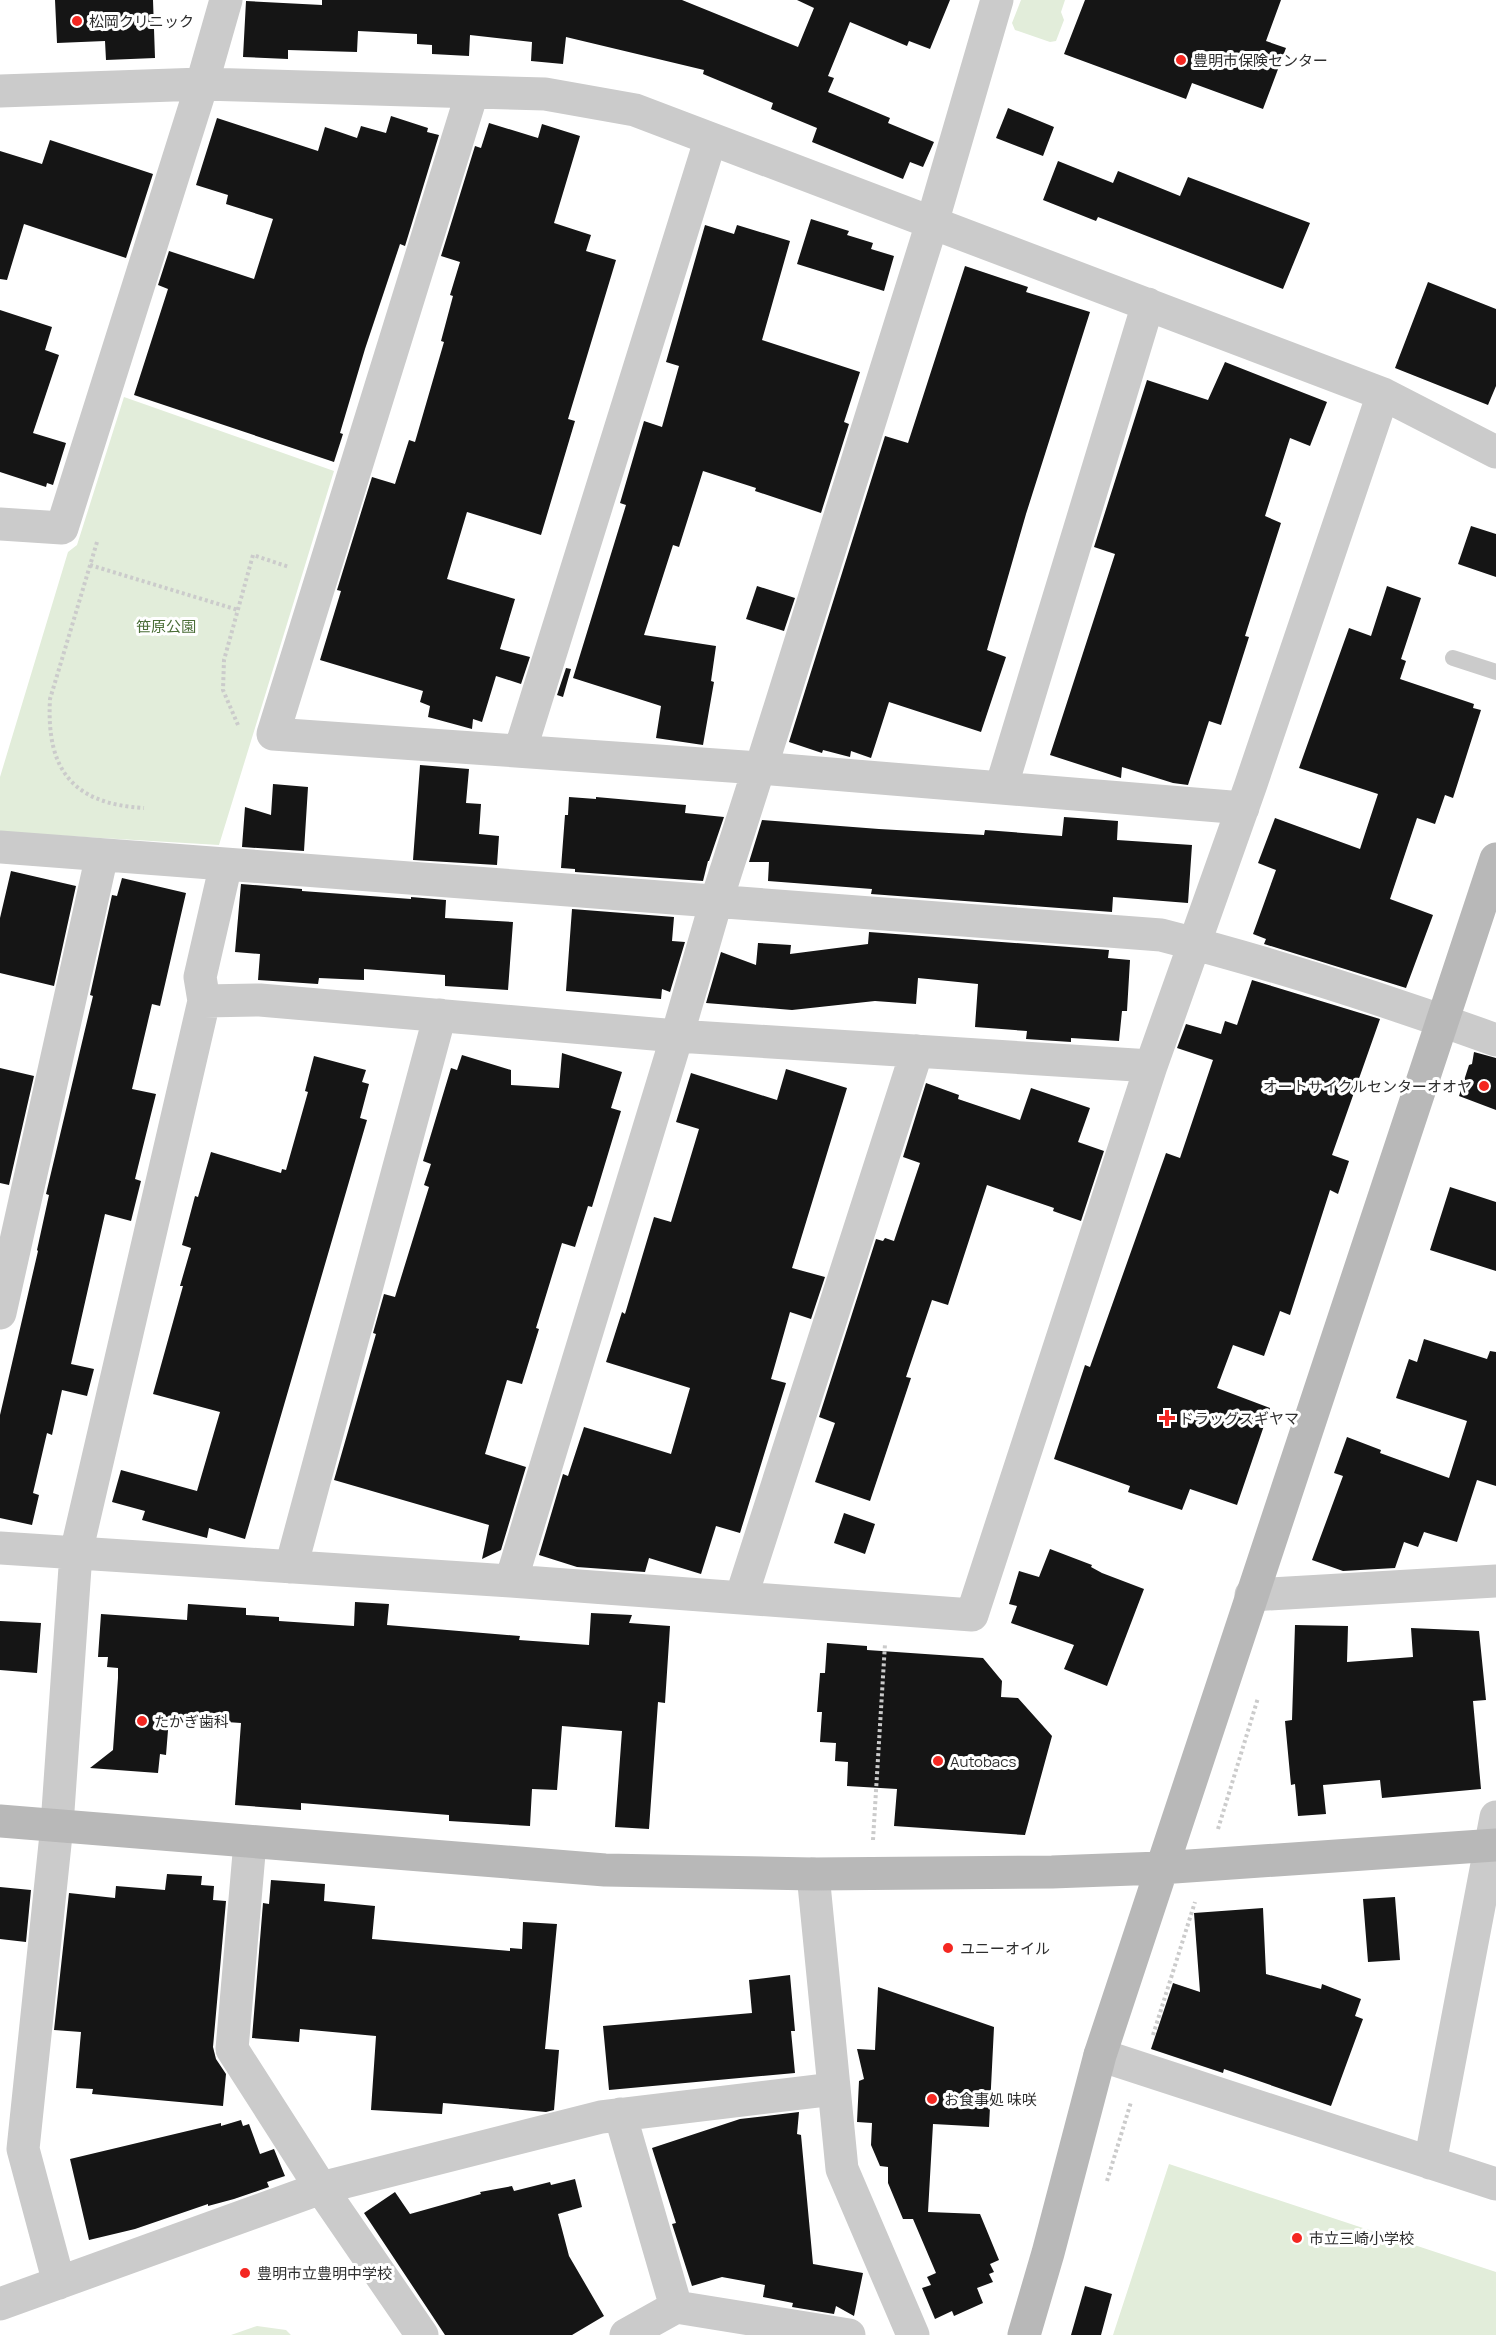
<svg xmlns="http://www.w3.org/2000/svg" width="1496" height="2335" font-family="Manrope,'Noto Sans JP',sans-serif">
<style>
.green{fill:#e2edda}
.building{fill:#151515}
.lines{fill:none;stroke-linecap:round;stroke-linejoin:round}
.path{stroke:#cbcbcb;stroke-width:4;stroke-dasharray:3 3;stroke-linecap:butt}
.lane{stroke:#cbcbcb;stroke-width:16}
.street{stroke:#cbcbcb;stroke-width:33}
.secondary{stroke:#b8b8b8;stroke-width:33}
.poi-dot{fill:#f42721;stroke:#fff;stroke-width:2}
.labels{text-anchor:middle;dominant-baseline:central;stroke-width:6;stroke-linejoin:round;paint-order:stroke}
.poi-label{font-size:15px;fill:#2e2e2e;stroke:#fff;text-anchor:start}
.park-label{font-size:15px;fill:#4b6e38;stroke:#fff}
</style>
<rect width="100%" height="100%" fill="#fff"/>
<path class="green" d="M 1021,0 L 1065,0 L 1061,12 L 1064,20 L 1056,41 L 1050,42 L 1015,30 L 1012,23 Z
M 124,397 L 334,471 L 219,845 L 0,832 L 0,777 L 68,552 L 77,545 Z
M 1169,2164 L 1496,2272 L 1496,2335 L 1113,2335 Z
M 257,2326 L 286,2330 L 291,2335 L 231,2335 Z"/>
<path class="building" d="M 55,0 L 153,0 L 155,58 L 106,60 L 105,41 L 57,43 Z
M 322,0 L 682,0 L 798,47 L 814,8 L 797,0 L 950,0 L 930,49 L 909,41 L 907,46 L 850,22 L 828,76 L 834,78 L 828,92 L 890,118 L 888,123 L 934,142 L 923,167 L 910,162 L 903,179 L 812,142 L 817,128 L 771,109 L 773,103 L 703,74 L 704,70 L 566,37 L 563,64 L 531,61 L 532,42 L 470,35 L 469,56 L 432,54 L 432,45 L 417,44 L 417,34 L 358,31 L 357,52 L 288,50 L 288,59 L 243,57 L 246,1 L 322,5 Z
M 1085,0 L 1281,0 L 1266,41 L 1286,48 L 1263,109 L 1192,83 L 1186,99 L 1064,54 Z
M 1008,108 L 1054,127 L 1043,156 L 996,138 Z
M 391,116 L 428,128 L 427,132 L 439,135 L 405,246 L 400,244 L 365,349 L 340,433 L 343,434 L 334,462 L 134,395 L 168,289 L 158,285 L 169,251 L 254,279 L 273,219 L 226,204 L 228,195 L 196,185 L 217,118 L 318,151 L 325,127 L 357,138 L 361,126 L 386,133 Z
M 489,123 L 538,138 L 542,124 L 580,136 L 554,223 L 591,235 L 586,251 L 616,260 L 568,419 L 575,421 L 541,535 L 467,512 L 447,579 L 515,599 L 500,649 L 530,657 L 521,684 L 496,676 L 482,722 L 473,719 L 472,729 L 428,717 L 430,706 L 420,702 L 423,691 L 320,660 L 341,591 L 337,590 L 372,477 L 395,484 L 409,440 L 415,442 L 444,342 L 441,341 L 453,296 L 450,295 L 460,262 L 441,256 L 475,146 L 481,148 Z
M 50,140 L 153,174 L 126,258 L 24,224 L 7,280 L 0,279 L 0,151 L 42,164 Z
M 1058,161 L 1113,183 L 1118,171 L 1180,196 L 1188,177 L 1310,223 L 1283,289 L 1098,217 L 1096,221 L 1043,200 Z
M 811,219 L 849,231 L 847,235 L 873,243 L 871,249 L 894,256 L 884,291 L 797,264 Z
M 705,225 L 734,234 L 737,225 L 790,241 L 762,340 L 860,372 L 844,422 L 849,424 L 821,513 L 755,491 L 756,488 L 703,471 L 679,547 L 673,545 L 644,635 L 716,646 L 711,681 L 714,682 L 703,745 L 656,738 L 661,706 L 573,678 L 626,505 L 620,503 L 644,421 L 662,427 L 679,366 L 666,362 Z
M 965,266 L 1028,287 L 1026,292 L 1090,312 L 1026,514 L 987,650 L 1006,657 L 981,732 L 889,702 L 871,758 L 851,751 L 850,757 L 823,750 L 822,753 L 789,742 L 885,436 L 908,443 Z
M 1428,282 L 1496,309 L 1496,386 L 1488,405 L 1395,368 Z
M 0,310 L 52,327 L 45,350 L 59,355 L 33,433 L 66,443 L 53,485 L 47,483 L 46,487 L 0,472 Z
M 1225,362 L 1327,402 L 1310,446 L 1290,438 L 1265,516 L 1281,523 L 1245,636 L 1249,637 L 1221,725 L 1209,721 L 1188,785 L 1173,783 L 1122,767 L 1121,778 L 1050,755 L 1115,554 L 1094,547 L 1147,380 L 1208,400 Z
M 1471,526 L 1496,534 L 1496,577 L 1458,564 Z
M 757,586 L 795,598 L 784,631 L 746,619 Z
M 1387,586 L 1421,598 L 1401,659 L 1406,661 L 1400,679 L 1474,704 L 1473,708 L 1481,710 L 1453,798 L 1445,795 L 1435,824 L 1417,818 L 1390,899 L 1433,915 L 1406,988 L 1264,944 L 1266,939 L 1253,934 L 1276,870 L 1258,863 L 1275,818 L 1360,849 L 1378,794 L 1299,768 L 1349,628 L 1371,636 Z
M 566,668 L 571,669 L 563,697 L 557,695 Z
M 420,765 L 469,769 L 466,803 L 481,804 L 479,834 L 499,836 L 497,865 L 413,860 Z
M 273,784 L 308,787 L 304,851 L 242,847 L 245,807 L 271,815 Z
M 569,797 L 596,799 L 596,797 L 686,805 L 685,813 L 724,817 L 709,861 L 708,861 L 703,881 L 575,872 L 575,869 L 561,868 L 565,815 L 568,815 Z
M 1064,817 L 1118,821 L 1117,840 L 1192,845 L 1188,903 L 1113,897 L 1112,912 L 871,894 L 872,889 L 768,881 L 769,862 L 749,862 L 762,820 L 879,829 L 984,835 L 985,830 L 1062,836 Z
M 11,871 L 76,886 L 54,986 L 0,973 L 0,918 Z
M 122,878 L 186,893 L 160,1006 L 152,1004 L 132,1089 L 156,1094 L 135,1179 L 141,1181 L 131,1221 L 105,1214 L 71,1364 L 94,1369 L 87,1396 L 62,1390 L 52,1435 L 47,1433 L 33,1493 L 39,1495 L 32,1525 L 0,1518 L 0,1415 L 38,1251 L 37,1250 L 49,1195 L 46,1194 L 93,996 L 90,995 L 112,895 L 117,896 Z
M 241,884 L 302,889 L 302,891 L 411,899 L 411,897 L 446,900 L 445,918 L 513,922 L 508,990 L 445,986 L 445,975 L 364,969 L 364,980 L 319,978 L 318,984 L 258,980 L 260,954 L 235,952 Z
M 572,909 L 674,917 L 672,941 L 685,942 L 670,992 L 662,989 L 661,999 L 566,991 Z
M 869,932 L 1109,950 L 1108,958 L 1130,960 L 1127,1011 L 1122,1011 L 1119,1041 L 1071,1038 L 1071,1042 L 1026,1039 L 1027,1031 L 975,1027 L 978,984 L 918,978 L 916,1004 L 875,1001 L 792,1010 L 706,1003 L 721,952 L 756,965 L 758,943 L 791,945 L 790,954 L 868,944 Z
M 1252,980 L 1380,1019 L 1332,1155 L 1349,1161 L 1338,1194 L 1330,1190 L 1290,1315 L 1280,1311 L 1264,1356 L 1233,1345 L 1217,1388 L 1270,1408 L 1237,1505 L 1190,1489 L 1182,1510 L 1128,1492 L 1130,1486 L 1054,1459 L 1085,1365 L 1090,1367 L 1166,1153 L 1180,1158 L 1213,1060 L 1177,1048 L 1186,1024 L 1221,1034 L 1225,1021 L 1237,1025 Z
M 1474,1052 L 1496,1058 L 1496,1110 L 1459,1096 L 1469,1065 L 1472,1064 Z
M 562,1053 L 622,1072 L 611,1108 L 621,1111 L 592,1207 L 588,1206 L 575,1247 L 562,1243 L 536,1328 L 539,1329 L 522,1384 L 507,1380 L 485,1454 L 526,1467 L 501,1550 L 482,1559 L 489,1525 L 334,1480 L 376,1334 L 373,1333 L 384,1294 L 395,1297 L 429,1187 L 424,1185 L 431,1164 L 423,1161 L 451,1068 L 457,1070 L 462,1055 L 511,1070 L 511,1085 L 559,1088 Z
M 314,1056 L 366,1070 L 362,1082 L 369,1084 L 360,1118 L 367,1120 L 245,1539 L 209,1528 L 207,1538 L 142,1520 L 145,1511 L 112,1502 L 121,1470 L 197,1491 L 220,1412 L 153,1394 L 183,1286 L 180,1286 L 191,1248 L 182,1245 L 195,1196 L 198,1197 L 211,1152 L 281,1173 L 282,1169 L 286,1170 L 308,1092 L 305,1091 Z
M 0,1068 L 34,1076 L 9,1185 L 0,1183 Z
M 786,1069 L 847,1088 L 792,1268 L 825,1277 L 811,1319 L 790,1312 L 771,1379 L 786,1383 L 740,1533 L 716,1526 L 701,1574 L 649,1558 L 645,1572 L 577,1567 L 539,1555 L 563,1474 L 568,1476 L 584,1427 L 671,1454 L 690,1388 L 606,1362 L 622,1312 L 625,1314 L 654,1217 L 671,1222 L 699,1129 L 676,1122 L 691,1073 L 777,1100 Z
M 926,1083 L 959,1095 L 958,1099 L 1020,1120 L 1031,1088 L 1090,1108 L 1078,1142 L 1104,1151 L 1081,1221 L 1053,1211 L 1054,1208 L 987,1185 L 948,1305 L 932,1300 L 906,1377 L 911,1378 L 870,1501 L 815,1482 L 835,1423 L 819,1417 L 876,1239 L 883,1241 L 885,1238 L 894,1241 L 920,1163 L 903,1157 Z
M 1450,1187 L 1496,1202 L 1496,1271 L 1430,1250 Z
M 1424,1339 L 1487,1359 L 1490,1351 L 1496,1352 L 1496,1486 L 1477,1480 L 1457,1542 L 1424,1532 L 1418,1547 L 1404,1542 L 1395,1568 L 1343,1571 L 1312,1560 L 1343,1476 L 1334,1473 L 1347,1437 L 1381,1450 L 1380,1453 L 1449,1478 L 1467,1421 L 1396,1398 L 1409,1359 L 1417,1362 Z
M 844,1513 L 875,1524 L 865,1554 L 834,1543 Z
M 1050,1549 L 1092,1565 L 1091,1567 L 1102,1573 L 1144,1589 L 1107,1686 L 1064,1669 L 1074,1645 L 1011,1623 L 1017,1606 L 1009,1604 L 1019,1571 L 1039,1577 Z
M 355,1602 L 389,1604 L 387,1625 L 520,1636 L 519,1640 L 589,1645 L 591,1613 L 632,1615 L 629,1623 L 670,1626 L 665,1703 L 658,1702 L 649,1829 L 615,1827 L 622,1731 L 562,1726 L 557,1790 L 532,1789 L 530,1826 L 449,1821 L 449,1815 L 301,1803 L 301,1810 L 235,1805 L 241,1723 L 169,1718 L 166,1755 L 160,1754 L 158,1773 L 90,1768 L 113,1750 L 118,1678 L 118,1668 L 107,1667 L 108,1657 L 98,1657 L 101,1614 L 187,1620 L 188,1604 L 246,1608 L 246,1615 L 279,1617 L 279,1621 L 354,1626 Z
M 0,1621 L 41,1623 L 37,1673 L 0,1670 Z
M 1295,1625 L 1348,1626 L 1347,1662 L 1413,1657 L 1411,1628 L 1479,1631 L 1486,1700 L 1473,1701 L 1481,1789 L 1382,1798 L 1380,1780 L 1323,1785 L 1326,1814 L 1298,1816 L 1295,1784 L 1291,1785 L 1285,1721 L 1292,1720 Z
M 827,1643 L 867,1646 L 867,1650 L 983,1658 L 1002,1681 L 1001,1697 L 1018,1698 L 1052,1736 L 1025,1835 L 894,1826 L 897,1789 L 847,1786 L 848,1762 L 835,1761 L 836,1743 L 820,1742 L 822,1712 L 817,1712 L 820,1673 L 825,1673 Z
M 167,1874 L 202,1876 L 201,1885 L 214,1886 L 213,1900 L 226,1901 L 213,2047 L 216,2059 L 226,2074 L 223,2106 L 92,2094 L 93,2089 L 76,2088 L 81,2032 L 54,2030 L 69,1893 L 115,1898 L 116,1886 L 165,1890 Z
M 271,1880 L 325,1884 L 324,1901 L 375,1906 L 372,1939 L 510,1951 L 510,1948 L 522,1949 L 523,1922 L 557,1924 L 545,2049 L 559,2050 L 554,2110 L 546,2112 L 443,2103 L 442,2114 L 371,2110 L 376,2036 L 300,2029 L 299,2042 L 252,2038 L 263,1903 L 269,1904 Z
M 0,1887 L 31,1890 L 26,1942 L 0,1939 Z
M 1395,1897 L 1400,1960 L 1368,1962 L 1363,1899 Z
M 1263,1908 L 1266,1974 L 1321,1989 L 1322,1984 L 1361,1999 L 1355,2016 L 1363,2019 L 1331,2106 L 1224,2069 L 1223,2073 L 1151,2049 L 1173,1983 L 1200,1992 L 1194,1913 Z
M 790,1975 L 795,2031 L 791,2031 L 795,2073 L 609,2090 L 603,2026 L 752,2013 L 749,1980 Z
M 878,1987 L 994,2027 L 989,2127 L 933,2124 L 928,2212 L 980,2214 L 999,2260 L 990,2264 L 994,2272 L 989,2274 L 993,2282 L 977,2288 L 983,2303 L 954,2316 L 952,2311 L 935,2319 L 922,2288 L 931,2285 L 927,2277 L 936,2273 L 913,2219 L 903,2219 L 888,2183 L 888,2167 L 880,2166 L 871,2145 L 872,2123 L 857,2122 L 859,2081 L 864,2079 L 857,2049 L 875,2050 Z
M 799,2112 L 797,2134 L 801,2135 L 813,2264 L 863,2273 L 854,2316 L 836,2306 L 834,2314 L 792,2307 L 793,2303 L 763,2297 L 765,2285 L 722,2277 L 692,2286 L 672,2224 L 676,2223 L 652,2148 L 740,2119 Z
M 241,2120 L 243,2126 L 249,2124 L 260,2154 L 274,2149 L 285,2176 L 267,2182 L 269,2187 L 234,2199 L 208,2206 L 208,2204 L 135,2229 L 89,2240 L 70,2159 L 221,2123 L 221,2126 Z
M 575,2179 L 582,2207 L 558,2214 L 569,2256 L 604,2316 L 572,2335 L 445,2335 L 364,2213 L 395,2192 L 410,2214 L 481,2194 L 480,2192 L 512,2186 L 514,2191 L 550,2182 L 551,2185 Z
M 1085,2286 L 1112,2294 L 1101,2335 L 1071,2335 Z"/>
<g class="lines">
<path class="path" d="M 97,542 L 50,699 C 46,769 72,804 144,808
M 90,565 L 238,610
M 238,725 L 223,690 L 224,660 L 253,555 L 289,567
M 1218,1829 L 1258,1698
M 873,1840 L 885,1644
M 1153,2035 L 1195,1902
M 1107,2181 L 1131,2102"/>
<path class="lane" d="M 1453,658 L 1496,672"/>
<path class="street" d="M 0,91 L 202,84 L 545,94 L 635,110 L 1383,394 L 1496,452
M 472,93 L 273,734 L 759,768 L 1243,808
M 0,524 L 62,528 L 202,84 L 226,0
M 520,751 L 710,141
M 761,768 L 932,223 L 997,0
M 1001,788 L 1148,304
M 0,847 L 1161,935 C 1274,964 1386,1000 1496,1040
M 204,1001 L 200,977 L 226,864
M 0,1313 L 102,855
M 0,1548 L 511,1581 L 972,1615 L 1151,1066 L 1250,787 L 1383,394
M 291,1567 L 440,1015
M 511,1581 L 677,1036 L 716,902 L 759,768
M 1251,1595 L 1496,1581
M 741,1598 L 917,1051
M 250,1842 L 232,2049 L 321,2188 L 422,2335
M 813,1874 L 842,2169 L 913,2335
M 1100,2055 L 1496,2184
M 620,2114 L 676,2307
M 1430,2163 L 1496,1817
M 59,2283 L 23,2149 L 57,1825 L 76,1553 L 204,1001 L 260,1000 L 677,1036 L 1151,1066
M 0,2304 L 321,2188 L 601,2117 L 834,2089
M 626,2335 L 676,2307 L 849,2335"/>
<path class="secondary" d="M 0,1821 L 605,1870 L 813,1874 L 1052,1872 L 1160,1868 L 1496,1845
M 1024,2335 L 1048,2253 L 1100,2055 L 1496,859"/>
</g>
<g class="poi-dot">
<circle cx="77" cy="21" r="6"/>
<circle cx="1181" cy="60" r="6"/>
<circle cx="1484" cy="1086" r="6"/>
<path d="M1164 1409h6v6h6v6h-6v6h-6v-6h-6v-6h6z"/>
<circle cx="142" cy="1721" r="6"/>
<circle cx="938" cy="1761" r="6"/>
<circle cx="948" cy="1948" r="6"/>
<circle cx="932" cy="2099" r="6"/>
<circle cx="1297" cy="2238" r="6"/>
<circle cx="245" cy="2273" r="6"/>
</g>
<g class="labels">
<g class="poi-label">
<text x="89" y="21">松岡クリニック</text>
<text x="1193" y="60">豊明市保険センター</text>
<text x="1472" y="1086" text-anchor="end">オートサイクルセンターオオヤ</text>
<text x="1179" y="1418">ドラッグスギヤマ</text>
<text x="154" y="1721">たかぎ歯科</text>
<text x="950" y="1761">Autobacs</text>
<text x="960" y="1948">ユニーオイル</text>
<text x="944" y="2099">お食事処 味咲</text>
<text x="1309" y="2238">市立三崎小学校</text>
<text x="257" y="2273">豊明市立豊明中学校</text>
</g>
<g class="park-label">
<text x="166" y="626">笹原公園</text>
</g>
</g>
</svg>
